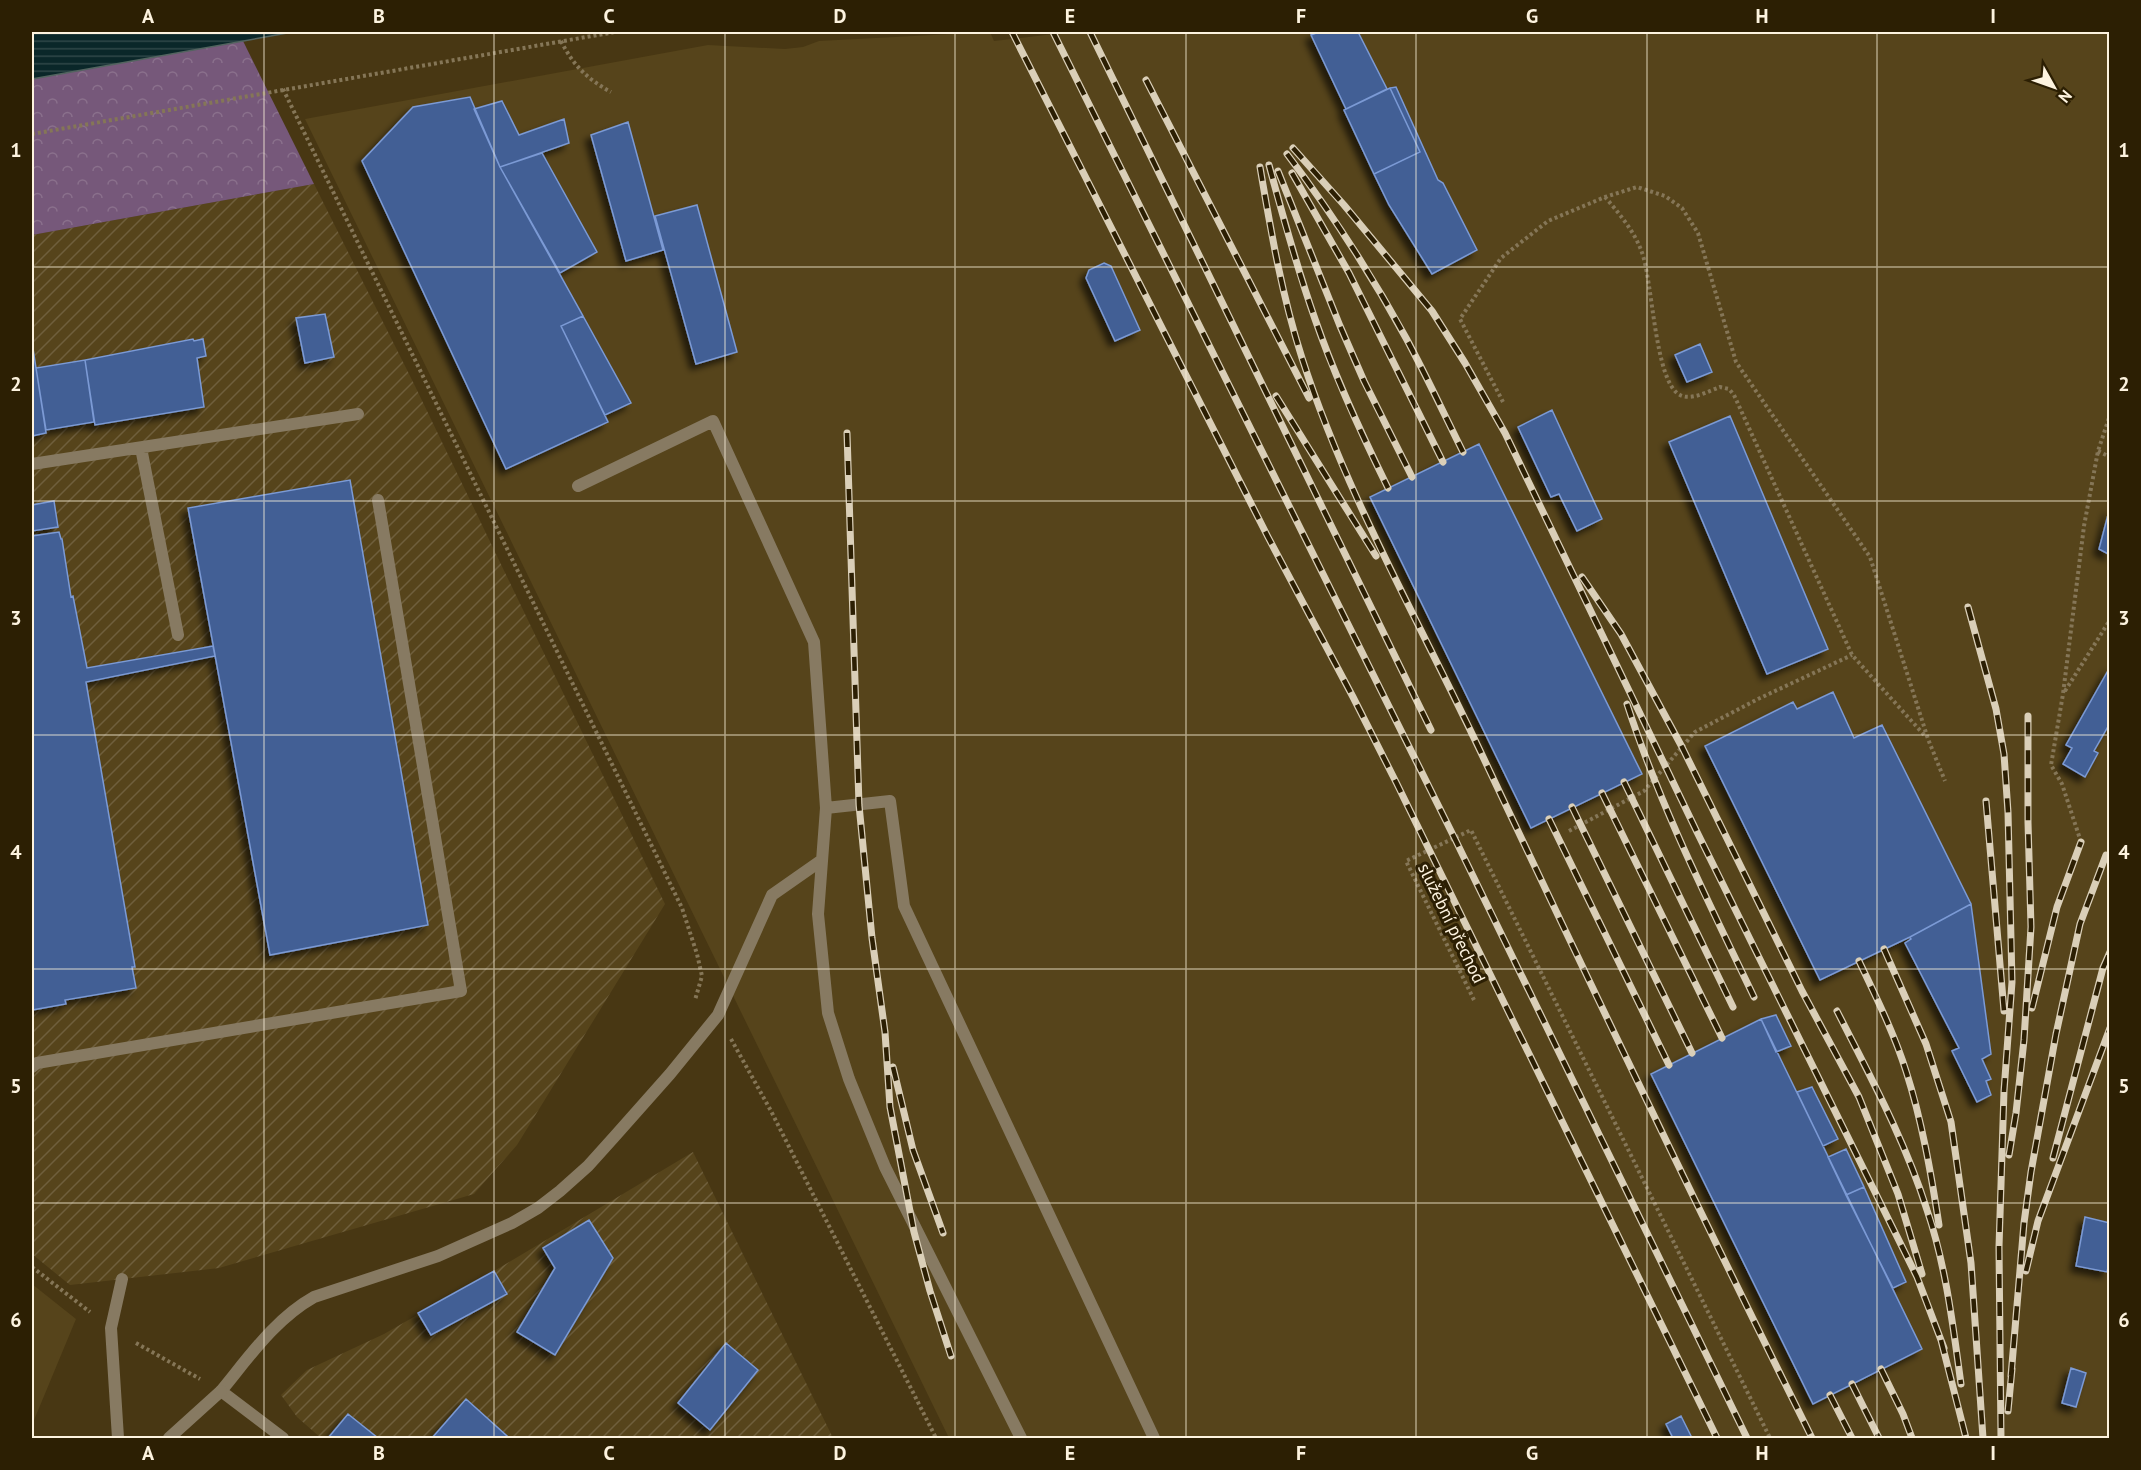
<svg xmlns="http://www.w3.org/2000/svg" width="2141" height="1470" font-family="'PT Sans',sans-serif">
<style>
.built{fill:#56441b}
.industrial{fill:url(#industrial-furrows)}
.park{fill:url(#park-crowns)}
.water{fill:url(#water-rules);stroke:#536460;stroke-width:1.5}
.building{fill:#425f95;stroke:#7b9ad5;stroke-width:1.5;filter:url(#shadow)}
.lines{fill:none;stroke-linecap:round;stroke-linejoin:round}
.path{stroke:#857657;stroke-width:4;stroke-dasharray:3 3;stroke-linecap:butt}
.service{stroke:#877a62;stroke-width:12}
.minor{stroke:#877a62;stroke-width:12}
.rail-casing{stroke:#dacfb8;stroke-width:7}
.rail{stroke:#2c1f03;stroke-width:4.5;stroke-dasharray:14;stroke-linecap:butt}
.grid{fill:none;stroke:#fdf3df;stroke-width:1.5;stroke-opacity:0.55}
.labels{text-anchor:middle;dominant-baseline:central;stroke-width:6;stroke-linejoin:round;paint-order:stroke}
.street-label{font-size:18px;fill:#fdf3df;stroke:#2c1f03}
.neatline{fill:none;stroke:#fdf3df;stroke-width:2}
.grid-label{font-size:20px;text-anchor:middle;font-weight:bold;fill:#fdf3df}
</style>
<defs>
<pattern id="industrial-furrows" width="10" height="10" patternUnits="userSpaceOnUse" patternTransform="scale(1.5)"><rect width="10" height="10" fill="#56441b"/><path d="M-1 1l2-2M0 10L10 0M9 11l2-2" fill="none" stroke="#6f5f3c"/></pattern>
<pattern id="park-crowns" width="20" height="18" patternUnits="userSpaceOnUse" patternTransform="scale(1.5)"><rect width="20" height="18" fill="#76587a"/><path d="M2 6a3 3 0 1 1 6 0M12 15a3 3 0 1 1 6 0" fill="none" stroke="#8a708c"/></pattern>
<pattern id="water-rules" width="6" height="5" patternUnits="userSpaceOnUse" patternTransform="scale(1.5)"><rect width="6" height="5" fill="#0a2729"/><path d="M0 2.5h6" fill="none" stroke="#2f4748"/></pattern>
<filter id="shadow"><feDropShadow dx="-5.5" dy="5.5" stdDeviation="3" flood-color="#0009"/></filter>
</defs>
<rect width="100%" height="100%" fill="#483713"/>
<path class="built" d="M 990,32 L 994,41 L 1071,32 L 2109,32 L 2109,1438 L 949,1438 L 305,119 L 708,45 L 785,49 L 803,47 L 819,41 Z
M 32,1284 L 76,1319 L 32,1425 Z"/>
<path class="industrial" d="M 314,184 L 414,384 L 665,904 L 517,1145 L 474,1194 L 219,1268 L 70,1285 L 32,1254 L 32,235 Z
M 693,1152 L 833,1438 L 321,1438 L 297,1417 L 281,1395 L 307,1370 L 384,1334 L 494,1271 Z"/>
<path class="park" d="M 243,41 L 314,184 L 32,235 L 32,79 Z"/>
<path class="water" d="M 32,32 L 293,32 L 32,79 Z"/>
<path class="building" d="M 1319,32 L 1358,32 L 1387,89 L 1346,109 L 1311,35 Z
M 1396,87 L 1438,180 L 1443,183 L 1477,250 L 1432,274 L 1389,205 L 1374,174 L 1420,152 L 1390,88 Z
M 1390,88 L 1420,152 L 1374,174 L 1344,110 Z
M 470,97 L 500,167 L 583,316 L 561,326 L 608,422 L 506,469 L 362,161 L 413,107 Z
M 502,101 L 519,135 L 564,119 L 569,143 L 500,167 L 474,109 Z
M 628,122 L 663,250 L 626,261 L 591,135 Z
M 542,153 L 597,252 L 560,273 L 500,167 Z
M 697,205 L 737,352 L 696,364 L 655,216 Z
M 1104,263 L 1111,266 L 1140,330 L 1115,341 L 1086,278 L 1089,270 Z
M 325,314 L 334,357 L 305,363 L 296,318 Z
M 583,316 L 631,403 L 605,415 L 561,326 Z
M 193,339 L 194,341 L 203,339 L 206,356 L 197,358 L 204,407 L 95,425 L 85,360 Z
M 32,342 L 46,433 L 32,436 Z
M 1700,344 L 1712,372 L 1687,382 L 1675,355 Z
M 85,360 L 94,422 L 46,430 L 36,368 Z
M 1552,410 L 1602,519 L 1577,531 L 1559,494 L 1551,497 L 1518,427 Z
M 1730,416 L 1828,649 L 1767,674 L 1669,442 Z
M 1479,444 L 1642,774 L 1531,828 L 1370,497 Z
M 350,480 L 428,925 L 270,955 L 188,508 Z
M 54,501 L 58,527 L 32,531 L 32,505 Z
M 2110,507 L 2110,555 L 2099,549 Z
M 59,532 L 61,539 L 62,539 L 71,597 L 73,596 L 87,668 L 213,646 L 215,656 L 86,682 L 135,967 L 132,967 L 136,988 L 65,1000 L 66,1004 L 32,1010 L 32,536 Z
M 2110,667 L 2110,723 L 2094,751 L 2098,753 L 2097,755 L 2085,777 L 2063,764 L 2072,748 L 2066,745 Z
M 1833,692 L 1854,738 L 1882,725 L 1971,904 L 1910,937 L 1820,980 L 1705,746 L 1793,702 L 1797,709 Z
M 1971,904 L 1991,1054 L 1982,1059 L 1991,1079 L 1986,1081 L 1991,1095 L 1977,1102 L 1952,1051 L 1959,1048 L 1905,943 L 1911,939 L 1910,937 Z
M 1776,1015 L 1791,1046 L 1776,1052 L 1761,1019 Z
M 1761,1019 L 1922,1349 L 1813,1404 L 1651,1074 Z
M 1812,1087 L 1838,1139 L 1823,1146 L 1797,1092 Z
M 1846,1149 L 1864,1187 L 1846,1195 L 1828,1157 Z
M 1864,1187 L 1906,1282 L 1893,1288 L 1846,1195 Z
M 2085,1217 L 2110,1223 L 2110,1260 L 2107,1272 L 2076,1266 Z
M 589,1220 L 613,1258 L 555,1355 L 517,1332 L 555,1268 L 543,1248 Z
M 494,1271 L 507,1294 L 431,1335 L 418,1313 Z
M 726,1343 L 758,1370 L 710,1430 L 678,1403 Z
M 2071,1368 L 2086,1373 L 2076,1407 L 2062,1403 Z
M 466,1399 L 507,1436 L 504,1438 L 432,1438 Z
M 348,1414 L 378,1438 L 328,1438 Z
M 1681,1416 L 1692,1438 L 1673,1438 L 1666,1424 Z"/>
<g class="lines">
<path class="path" d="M 561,41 C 573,65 587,79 611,92
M 283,89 L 682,908 L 697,954 L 702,976 L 695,1000
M 32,134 L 615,32
M 1605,197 C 1618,212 1634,231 1641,250 C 1653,278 1654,382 1680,395 C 1691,401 1709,391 1720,387 L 1729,389 L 1734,395 L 1852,655 L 1926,737
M 1503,402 L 1460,319 L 1501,258 L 1548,221 L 1605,197 L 1637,187 L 1665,196 L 1682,208 L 1698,233 L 1736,362 L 1870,557 L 1928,739 L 1945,781
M 2098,451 L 2110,457
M 2065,691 L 2110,620
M 1569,831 L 1644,791 L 1695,732 L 1758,699 L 1852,655
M 2081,842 L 2062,784 L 2051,765 L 2063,694 L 2084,526 L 2098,451 L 2110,415
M 1474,1000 L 1406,861 L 1471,830 L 1770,1438
M 731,1039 L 771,1111 L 936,1438
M 32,1267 L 90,1312
M 136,1343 L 200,1379"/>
<path class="service" d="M 141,448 L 178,635
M 32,464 L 358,414
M 578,486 L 713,421 L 814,642 L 826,808
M 32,1067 L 37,1063 L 461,991 L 378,500
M 118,1438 L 111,1328 L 122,1279
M 283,1438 L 221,1391 C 249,1357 275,1319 314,1297 L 438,1256 L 512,1223 L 538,1208 L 560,1191 L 588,1166 L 615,1136 L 670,1074 L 718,1015 L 772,895 L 822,860
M 1021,1438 L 885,1167 L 849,1079 L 828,1013 L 818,914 L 826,808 L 890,801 L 904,906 L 1154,1438"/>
<path class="minor" d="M 169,1438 L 221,1391"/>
<defs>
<path id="rail" d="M 1012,32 L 1268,537 L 1353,697 L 1396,782 L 1717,1438
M 1053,32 L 1455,839 L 1747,1438
M 1090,32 L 1431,730
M 1146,80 L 1309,398
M 1293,148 L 1344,205 L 1432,311 L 1465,363 L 1505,433 L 1697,832 L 1917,1277 L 1944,1348
M 1287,154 C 1331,212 1371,274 1406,338 C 1426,375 1444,414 1463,452
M 1269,165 C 1283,217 1297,268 1315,319 C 1335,377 1361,433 1388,488
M 1260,167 C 1271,232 1282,296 1302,358 C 1347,498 1422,626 1484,759 C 1591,986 1700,1213 1812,1438
M 1278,171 L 1340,326 L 1364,381 L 1412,477
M 1292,173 L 1349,273 L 1443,462
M 1276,396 L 1376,556
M 847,433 L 859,805 L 872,938 L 885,1032 L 890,1107 L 914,1232 L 930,1291 L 951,1356
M 1582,577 L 1621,634 L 1682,747 L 1802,991 L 1859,1097 L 1898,1194 L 1922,1274
M 1968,607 L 1996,709 L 2004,754 L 2008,812 L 2012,982 L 2004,1091 L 1999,1247 L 2001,1438
M 1627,704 C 1660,806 1708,901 1754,997
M 1624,782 L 1733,1007
M 1602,793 L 1722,1038
M 1986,801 L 2004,1011
M 1572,807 L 1692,1053
M 1549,819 L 1669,1065
M 1884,949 L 1926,1044 L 1951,1122 L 1971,1263 L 1983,1438
M 1859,961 C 1876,997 1894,1033 1906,1071 C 1922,1121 1931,1173 1939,1225
M 2032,1008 L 2057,907 L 2081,842
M 1837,1011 C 1870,1076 1905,1140 1927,1210 C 1946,1266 1953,1326 1961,1384
M 893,1067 L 913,1150 L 943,1233
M 2009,1155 L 2016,1113 L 2024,1040 L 2031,927 L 2028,822 L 2028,716
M 2053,1158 L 2103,968 L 2110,952
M 2026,1271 L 2038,1221 L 2110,1028
M 1941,1340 L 1966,1438
M 1881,1369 L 1903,1414 L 1912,1438
M 2011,1376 L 2024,1223 L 2031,1172 L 2056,1034 L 2080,924 L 2106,855
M 1852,1384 L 1879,1438
M 1830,1395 L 1852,1438
M 2008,1411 L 2012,1369"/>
</defs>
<use href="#rail" class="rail-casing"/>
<use href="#rail" class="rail"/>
</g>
<path class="grid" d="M 264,32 L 264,1438M 494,32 L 494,1438M 725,32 L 725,1438M 955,32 L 955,1438M 1186,32 L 1186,1438M 1416,32 L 1416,1438M 1647,32 L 1647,1438M 1877,32 L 1877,1438M 32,267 L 2110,267M 32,501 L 2110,501M 32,735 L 2110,735M 32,969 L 2110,969M 32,1203 L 2110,1203"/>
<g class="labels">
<g class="street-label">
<text transform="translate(1452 923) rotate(64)">služební přechod</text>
</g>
</g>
<rect width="2141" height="1470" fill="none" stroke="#2c1f03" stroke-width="66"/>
<g transform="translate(2054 87) rotate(130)" stroke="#2c1f03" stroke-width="4.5" paint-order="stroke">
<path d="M0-4.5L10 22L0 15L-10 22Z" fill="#fdf3df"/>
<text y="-9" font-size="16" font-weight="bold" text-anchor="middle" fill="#fdf3df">N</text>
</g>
<rect x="33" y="33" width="2075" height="1404" class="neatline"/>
<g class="grid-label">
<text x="148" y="23">A</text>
<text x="379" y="23">B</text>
<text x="609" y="23">C</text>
<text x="840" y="23">D</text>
<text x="1070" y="23">E</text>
<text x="1301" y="23">F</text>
<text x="1532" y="23">G</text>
<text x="1762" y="23">H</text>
<text x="1993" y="23">I</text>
<text x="16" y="157">1</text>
<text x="2124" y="157">1</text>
<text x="16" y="391">2</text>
<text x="2124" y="391">2</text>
<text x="16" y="625">3</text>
<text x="2124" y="625">3</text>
<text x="16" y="859">4</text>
<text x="2124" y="859">4</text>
<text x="16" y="1093">5</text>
<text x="2124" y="1093">5</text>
<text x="16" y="1327">6</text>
<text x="2124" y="1327">6</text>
<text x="148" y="1460">A</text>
<text x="379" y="1460">B</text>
<text x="609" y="1460">C</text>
<text x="840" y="1460">D</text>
<text x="1070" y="1460">E</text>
<text x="1301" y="1460">F</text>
<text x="1532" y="1460">G</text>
<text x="1762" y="1460">H</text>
<text x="1993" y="1460">I</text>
</g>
</svg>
